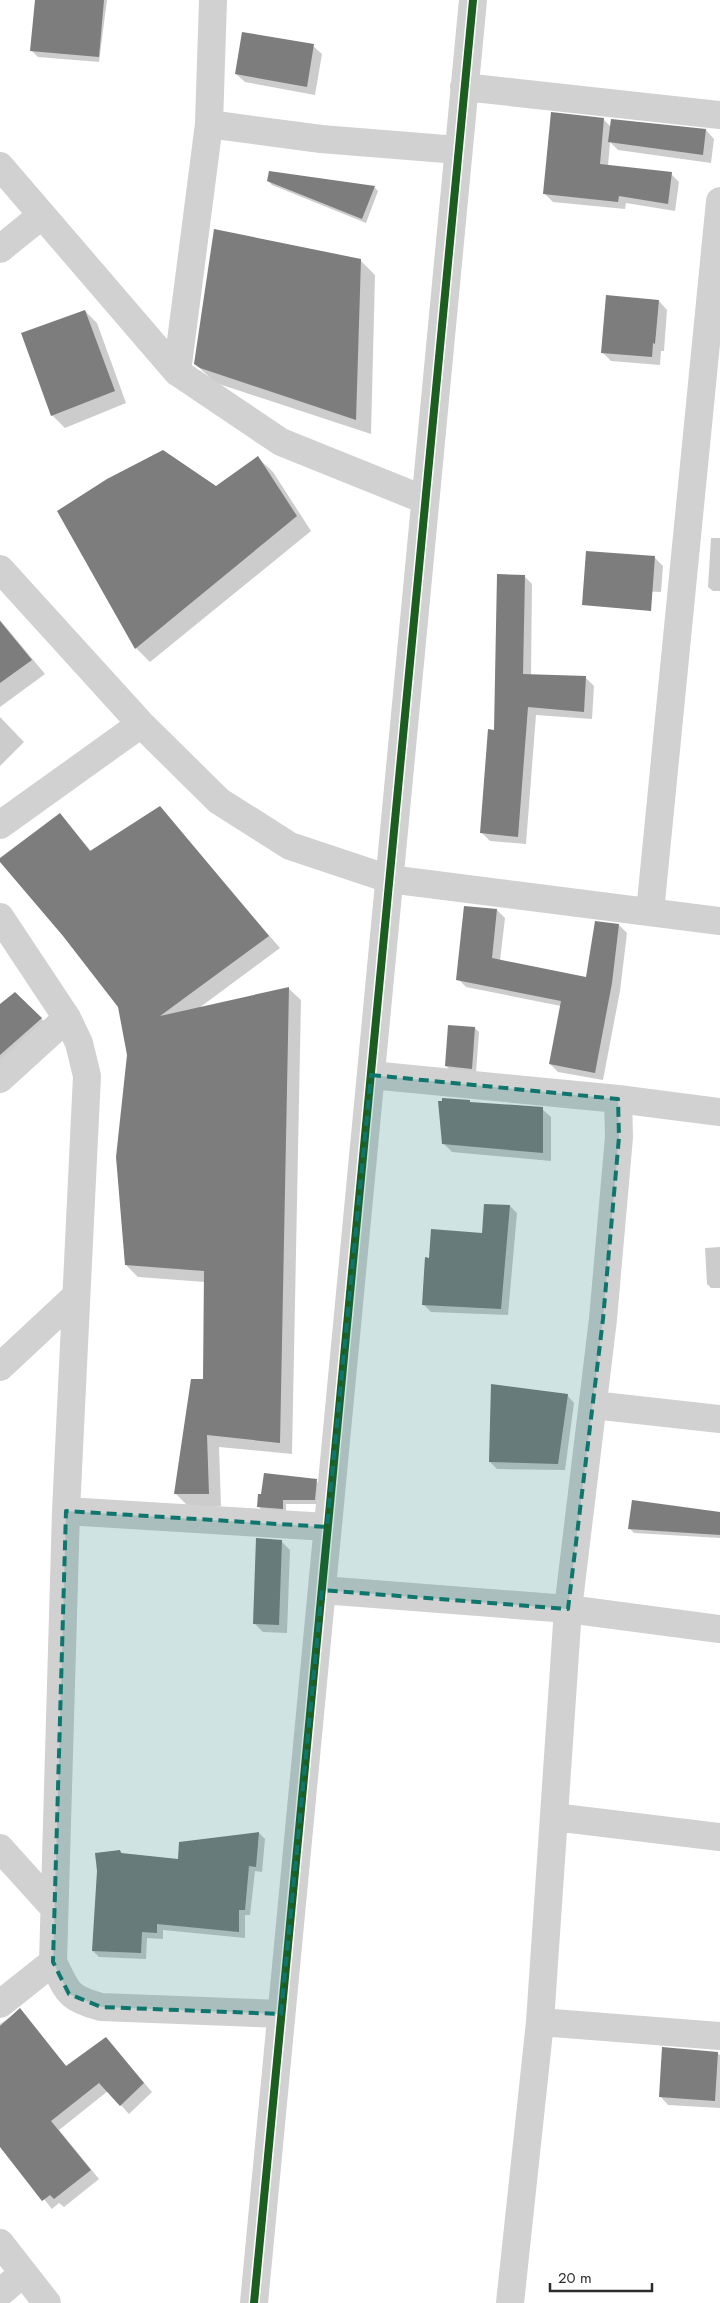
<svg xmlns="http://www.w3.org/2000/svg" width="720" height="2303" font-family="Jost,sans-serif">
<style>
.shadow{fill:#0003}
.building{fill:#7d7d7d}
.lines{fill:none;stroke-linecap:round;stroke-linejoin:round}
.minor{stroke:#d1d1d1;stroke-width:28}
.cycleway-casing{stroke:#fff;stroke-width:11}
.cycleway{stroke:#1b5e20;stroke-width:8}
.marked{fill:#0f766e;fill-opacity:0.2;stroke:#0f766e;stroke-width:4;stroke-dasharray:10 6;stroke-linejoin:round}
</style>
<rect width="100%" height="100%" fill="#fff"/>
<path class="shadow" d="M 36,0 L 107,0 L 99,62 L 38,57 L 32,51 Z
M 313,46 L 322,54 L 315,95 L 245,82 L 236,74 Z
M 603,119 L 611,127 L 706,130 L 714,139 L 711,163 L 618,150 L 610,142 L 608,166 L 671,174 L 679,182 L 675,211 L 626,203 L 625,209 L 553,202 L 545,194 Z
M 268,181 L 374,187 L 378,191 L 366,223 L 272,185 Z
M 360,260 L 375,275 L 371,434 L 216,383 L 195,364 Z
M 659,301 L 667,310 L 664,351 L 661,351 L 660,365 L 611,361 L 603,353 Z
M 85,311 L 97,323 L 126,403 L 65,428 L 52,415 L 23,334 Z
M 258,458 L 273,472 L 311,531 L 150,662 L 136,648 L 216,487 Z
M 711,538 L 720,538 L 720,591 L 713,591 L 708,587 Z
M 655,558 L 663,566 L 661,592 L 594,589 Z
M 524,576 L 532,584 L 531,676 L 586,678 L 594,686 L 592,719 L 536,715 L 526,844 L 490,841 L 482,833 L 495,731 Z
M 0,620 L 45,674 L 0,707 Z
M 0,717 L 24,742 L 0,766 Z
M 160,808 L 280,948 L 199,1008 L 288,988 L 301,1000 L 292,1454 L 219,1447 L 221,1506 L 188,1506 L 175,1493 L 204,1381 L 205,1282 L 138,1277 L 126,1265 L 128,1055 L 120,1007 L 64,935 L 0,859 L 60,814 L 91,851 Z
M 497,910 L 505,918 L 500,961 L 587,979 L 619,925 L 627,933 L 620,991 L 603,1080 L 558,1072 L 550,1064 L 561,1006 L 466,987 L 458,979 Z
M 15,993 L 53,1030 L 0,1077 L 0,1005 Z
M 475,1028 L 479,1032 L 476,1073 L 450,1070 L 446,1066 Z
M 470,1102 L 472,1104 L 542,1109 L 551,1117 L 551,1161 L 452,1152 L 443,1143 Z
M 510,1206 L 517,1213 L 508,1315 L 431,1312 L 424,1305 L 431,1259 L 483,1234 Z
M 720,1247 L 720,1288 L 711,1288 L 707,1284 L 705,1248 Z
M 567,1395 L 574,1403 L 565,1470 L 497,1469 L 490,1462 Z
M 316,1481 L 320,1485 L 318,1504 L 286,1504 L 286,1512 L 263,1511 L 259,1507 Z
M 720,1513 L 720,1538 L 634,1533 L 630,1529 Z
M 281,1541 L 290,1550 L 287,1633 L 263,1632 L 254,1623 Z
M 259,1833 L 265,1839 L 262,1872 L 255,1871 L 250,1915 L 245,1915 L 245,1938 L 163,1930 L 163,1939 L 147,1938 L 146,1959 L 99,1957 L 93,1951 L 120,1851 L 124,1855 L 179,1860 Z
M 20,2011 L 67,2067 L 106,2038 L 152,2092 L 129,2114 L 108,2091 L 59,2130 L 99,2179 L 64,2207 L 59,2203 L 52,2209 L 0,2145 L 0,2024 Z
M 717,2053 L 720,2055 L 720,2108 L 668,2105 L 660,2096 Z"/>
<path class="building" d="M 35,0 L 104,0 L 99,57 L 30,51 Z
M 242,32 L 314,44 L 307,87 L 235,74 Z
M 551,112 L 604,118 L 600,164 L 672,172 L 668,204 L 619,196 L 618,202 L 543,194 Z
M 611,119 L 706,129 L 703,155 L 608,142 Z
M 269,171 L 375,186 L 362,219 L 267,181 Z
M 214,229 L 361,259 L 356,420 L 200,368 L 194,364 Z
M 606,295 L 659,300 L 655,344 L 653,343 L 652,357 L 601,353 Z
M 85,310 L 115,391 L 51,416 L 21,333 Z
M 163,450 L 216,486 L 258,456 L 297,516 L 135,649 L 57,511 L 107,479 Z
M 586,551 L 655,556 L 651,611 L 582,605 Z
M 497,574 L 525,575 L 523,674 L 586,676 L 584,712 L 528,707 L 518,837 L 480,833 L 488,729 L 494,730 Z
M 0,621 L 32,660 L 0,683 Z
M 160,806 L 269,936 L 160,1016 L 289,987 L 280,1443 L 207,1435 L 209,1494 L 174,1494 L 191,1379 L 203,1379 L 204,1271 L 125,1265 L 116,1157 L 127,1055 L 118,1007 L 63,936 L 0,862 L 0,858 L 60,813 L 90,851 Z
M 464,906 L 497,909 L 492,958 L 586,977 L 595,921 L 619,924 L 612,983 L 595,1073 L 549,1064 L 561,1001 L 456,980 Z
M 15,992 L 42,1018 L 0,1055 L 0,1004 Z
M 448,1025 L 475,1027 L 472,1069 L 445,1066 Z
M 442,1098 L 470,1100 L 470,1102 L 543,1107 L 543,1153 L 442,1144 L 438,1101 L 442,1101 Z
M 484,1204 L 510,1205 L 501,1309 L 422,1305 L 425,1257 L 429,1258 L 431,1229 L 482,1233 Z
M 491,1384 L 568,1394 L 558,1464 L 489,1462 Z
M 264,1473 L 317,1479 L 315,1500 L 283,1500 L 283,1509 L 257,1507 L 258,1494 L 261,1494 Z
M 632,1500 L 720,1512 L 720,1535 L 628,1529 Z
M 256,1538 L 282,1540 L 279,1625 L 253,1624 Z
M 259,1832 L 256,1867 L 249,1866 L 245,1910 L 239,1910 L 239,1932 L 157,1924 L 157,1933 L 142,1932 L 141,1953 L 92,1951 L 97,1871 L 95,1853 L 120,1850 L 121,1853 L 178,1859 L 179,1842 Z
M 20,2008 L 66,2066 L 106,2037 L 144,2083 L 120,2106 L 99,2083 L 51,2121 L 91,2170 L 54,2199 L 50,2195 L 42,2201 L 0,2147 L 0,2026 Z
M 662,2047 L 718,2052 L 715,2101 L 659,2097 Z"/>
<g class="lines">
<path class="minor" d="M 464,87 L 720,115
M 209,124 L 321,139 L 458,150
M 0,166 L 177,372 L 281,442 L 425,500
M 0,249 L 42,215
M 177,372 L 209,124 L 213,0
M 0,569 L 141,724 L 219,801 L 290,846 L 389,879 L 720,921
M 0,825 L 141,724
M 650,912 L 720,201
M 0,917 L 67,1018 L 79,1043 L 87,1076 L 66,1511 L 53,1962 C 68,1992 67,1998 101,2007 L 281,2014
M 371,1075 L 618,1099 L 619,1137 L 603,1319 L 568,1609 L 540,2022 L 510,2303
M 0,1079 L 67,1018
M 618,1099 L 720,1112
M 0,1367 L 76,1296
M 593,1405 L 720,1419
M 66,1511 L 327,1527
M 322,1590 L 568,1609 L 720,1629
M 554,1817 L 720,1837
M 0,1848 L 54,1908
M 0,2004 L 53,1962
M 540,2022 L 720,2036
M 0,2243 L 47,2303
M 0,2293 L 23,2273
M 254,2303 L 473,0"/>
<defs>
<path id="cycleway" d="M 254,2303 L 473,0"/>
</defs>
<use href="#cycleway" class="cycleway-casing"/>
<use href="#cycleway" class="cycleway"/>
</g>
<path class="marked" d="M 371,1075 L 618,1099 L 619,1137 L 603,1319 L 568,1609 L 322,1590 L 281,2014 L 101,2007 L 69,1994 L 53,1962 L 66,1511 L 327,1527 Z"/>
<path d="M550 2283v8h102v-8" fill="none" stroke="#2c2c2c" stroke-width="2.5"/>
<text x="558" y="2283" font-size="15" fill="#2c2c2c" stroke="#ffffff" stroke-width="4" paint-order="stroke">20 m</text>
</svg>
